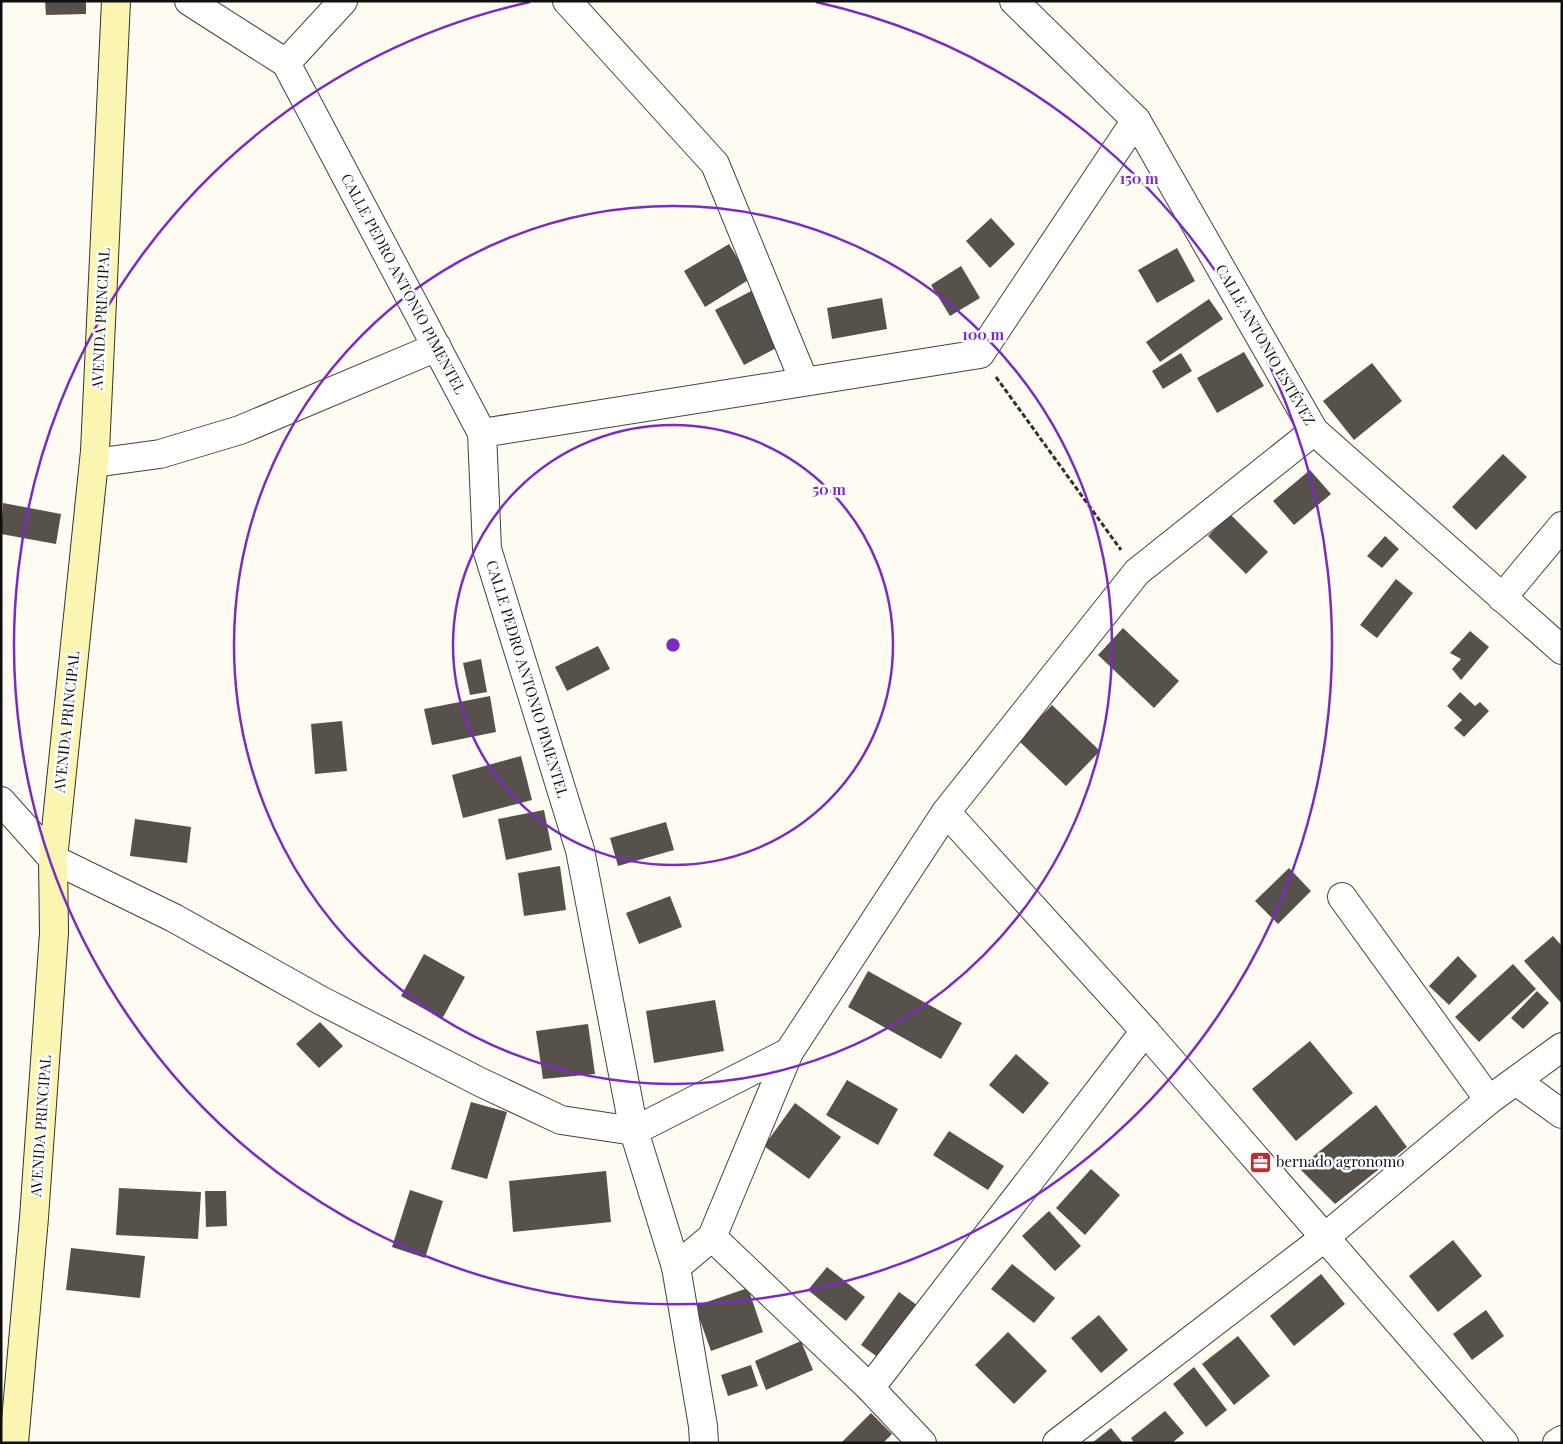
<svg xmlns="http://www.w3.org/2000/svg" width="1563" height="1444" viewBox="0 0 1563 1444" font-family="'Playfair Display',serif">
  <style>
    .building { fill: #57514c }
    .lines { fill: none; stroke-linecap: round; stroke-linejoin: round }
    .minor-casing { stroke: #424242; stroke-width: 30 }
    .tertiary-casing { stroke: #424242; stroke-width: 30 }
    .secondary-casing { stroke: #313131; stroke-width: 30 }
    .path { stroke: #313131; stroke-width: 3; stroke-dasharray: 5 2.5; stroke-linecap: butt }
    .minor { stroke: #fff; stroke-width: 28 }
    .tertiary { stroke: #fff; stroke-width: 28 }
    .secondary { stroke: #faf5b1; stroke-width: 28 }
    .ring { fill: none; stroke: #7b2cbf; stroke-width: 2.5 }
    .labels { text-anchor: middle; stroke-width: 5; stroke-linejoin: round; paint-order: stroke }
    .street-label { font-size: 15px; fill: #0f0f0f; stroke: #fff }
    .poi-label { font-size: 15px; fill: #0f0f0f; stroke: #fff; text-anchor: start }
    .centre { fill: #7b2cbf; stroke: #fff; stroke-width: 2.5 }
    .ring-label { font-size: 15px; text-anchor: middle; font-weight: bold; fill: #7b2cbf; stroke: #fff; stroke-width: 5; stroke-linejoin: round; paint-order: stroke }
  </style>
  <rect width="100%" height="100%" fill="#fefcf2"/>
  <g class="building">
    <polygon points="45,1 86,1 86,14 46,15"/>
    <polygon points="991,218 1015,244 990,268 966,241"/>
    <polygon points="729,244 750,279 705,307 684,271"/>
    <polygon points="1177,248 1195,281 1157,303 1138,270"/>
    <polygon points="961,266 980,298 950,316 931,285"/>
    <polygon points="755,289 784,344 744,365 715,310"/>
    <polygon points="882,298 887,329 832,339 827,308"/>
    <polygon points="1209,299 1223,319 1160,362 1146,342"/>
    <polygon points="1244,352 1264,386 1217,413 1197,378"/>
    <polygon points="1181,353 1192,371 1163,389 1152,371"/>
    <polygon points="1372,363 1402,401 1354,440 1323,401"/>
    <polygon points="1503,454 1527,477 1476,530 1452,507"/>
    <polygon points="1310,470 1331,494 1294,525 1273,501"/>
    <polygon points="3,503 61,514 56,544 1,534"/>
    <polygon points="1230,514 1268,552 1246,574 1208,536"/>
    <polygon points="1385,536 1399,549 1382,568 1367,556"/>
    <polygon points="1396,579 1413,593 1377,638 1360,625"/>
    <polygon points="1123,628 1179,681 1154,708 1098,655"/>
    <polygon points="1470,631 1489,647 1461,680 1452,669 1461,659 1450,653"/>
    <polygon points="598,646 610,669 567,691 555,667"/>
    <polygon points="481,659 487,692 470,695 463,663"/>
    <polygon points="1460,692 1475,706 1480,702 1489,711 1464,737 1454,728 1462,720 1447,706"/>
    <polygon points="490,696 496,732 432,745 424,709"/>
    <polygon points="1052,705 1100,751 1066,786 1018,740"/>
    <polygon points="342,721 347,771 315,774 311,724"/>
    <polygon points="521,756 532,800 463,818 452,775"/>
    <polygon points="544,810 552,850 506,860 498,819"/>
    <polygon points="135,819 191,827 187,863 130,856"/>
    <polygon points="666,822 674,850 618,866 610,838"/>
    <polygon points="560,866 566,910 524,916 518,873"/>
    <polygon points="1289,868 1311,891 1278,924 1255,901"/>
    <polygon points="670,896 682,927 639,944 626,913"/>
    <polygon points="1553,936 1562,946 1562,1004 1524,961"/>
    <polygon points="424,954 465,977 442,1019 401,996"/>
    <polygon points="1458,956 1477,976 1449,1005 1429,986"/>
    <polygon points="1513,964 1536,989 1479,1042 1455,1017"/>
    <polygon points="868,971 962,1023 941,1059 848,1007"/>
    <polygon points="1537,991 1549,1003 1523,1029 1511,1018"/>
    <polygon points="715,1000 724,1051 654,1063 646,1011"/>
    <polygon points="320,1022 343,1046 319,1068 296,1044"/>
    <polygon points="588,1024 595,1074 543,1079 536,1031"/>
    <polygon points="1310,1041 1353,1093 1296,1141 1252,1089"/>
    <polygon points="1016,1054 1049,1083 1023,1114 989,1085"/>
    <polygon points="847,1080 898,1109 878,1145 826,1115"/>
    <polygon points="471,1102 507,1112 487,1179 451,1169"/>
    <polygon points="795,1103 841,1137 809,1179 764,1146"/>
    <polygon points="1376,1105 1407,1147 1335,1204 1299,1168"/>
    <polygon points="949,1131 1004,1166 988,1190 933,1155"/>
    <polygon points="1091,1169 1120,1195 1085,1235 1056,1208"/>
    <polygon points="606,1171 611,1222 513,1232 509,1181"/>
    <polygon points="119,1188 201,1192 198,1239 116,1235"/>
    <polygon points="410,1190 443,1201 425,1258 392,1247"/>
    <polygon points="205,1191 226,1191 227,1226 206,1227"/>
    <polygon points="1049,1211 1081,1246 1055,1271 1022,1236"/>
    <polygon points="1453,1240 1482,1276 1438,1312 1409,1276"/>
    <polygon points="71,1248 145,1256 140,1298 66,1290"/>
    <polygon points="1012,1264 1055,1298 1034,1323 991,1289"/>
    <polygon points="827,1267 865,1297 846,1321 808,1290"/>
    <polygon points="1321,1274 1345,1304 1294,1346 1270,1316"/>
    <polygon points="748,1288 763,1332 711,1351 695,1306"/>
    <polygon points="899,1292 921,1308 883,1361 861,1345"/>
    <polygon points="1486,1310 1504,1336 1472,1360 1453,1334"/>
    <polygon points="1099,1315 1128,1350 1101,1373 1071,1338"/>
    <polygon points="1008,1332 1047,1371 1014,1404 975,1365"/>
    <polygon points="1238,1336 1270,1376 1234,1405 1202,1364"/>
    <polygon points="801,1341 813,1370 766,1390 755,1361"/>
    <polygon points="751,1365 758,1386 728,1396 721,1375"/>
    <polygon points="1194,1367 1227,1410 1206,1427 1173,1384"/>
    <polygon points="1165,1411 1184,1433 1172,1443 1134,1443 1131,1438"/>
    <polygon points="871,1413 892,1434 883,1443 841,1443"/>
    <polygon points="1111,1428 1123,1443 1092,1443"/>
  </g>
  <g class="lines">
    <defs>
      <g id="minor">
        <polyline points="189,1 286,63 482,433 487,549 580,850 634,1131 676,1267 703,1426 704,1443"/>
        <polyline points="567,1 715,164 804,381"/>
        <polyline points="286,63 343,1"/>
        <polyline points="482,433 980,354 1136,120"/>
        <polyline points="94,463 160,454 240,430 437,347"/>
        <polyline points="1502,598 1562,526"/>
        <polyline points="1,801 53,859 174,918 320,1000 480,1082 561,1120 634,1131 789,1052 946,812 1137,572 1314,431"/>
        <polyline points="946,812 1145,1031 1504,1443"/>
        <polyline points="1342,897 1489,1100"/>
        <polyline points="1516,1081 1562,1114"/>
        <polyline points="712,1237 870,1388 922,1443"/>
        <polyline points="676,1267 712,1237 789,1052"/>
        <polyline points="870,1388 1145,1031"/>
        <polyline points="1057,1443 1324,1238 1489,1100 1562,1047"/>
        <polyline points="1557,1443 1562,1440"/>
      </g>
      <polyline id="tertiary" points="1014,1 1136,120 1314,431 1562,650"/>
      <polyline id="secondary" points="14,1443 34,1218 54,933 53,859 95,451 116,1"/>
    </defs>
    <use href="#minor" class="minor-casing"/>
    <use href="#tertiary" class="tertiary-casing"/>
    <use href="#secondary" class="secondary-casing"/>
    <polyline class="path" points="996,377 1121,550"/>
    <use href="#minor" class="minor"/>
    <use href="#tertiary" class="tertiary"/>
    <use href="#secondary" class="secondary"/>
  </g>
  <g class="ring">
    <circle cx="673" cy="645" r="220"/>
    <circle cx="673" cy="645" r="439"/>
    <path d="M816 2A659 659 0 1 1 530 2"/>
  </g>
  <defs>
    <symbol id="office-square" viewBox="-11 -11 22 22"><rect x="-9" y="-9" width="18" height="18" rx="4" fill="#b72f2f" stroke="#fff"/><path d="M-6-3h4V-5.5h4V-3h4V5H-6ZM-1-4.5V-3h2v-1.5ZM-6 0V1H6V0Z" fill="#fff"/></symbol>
  </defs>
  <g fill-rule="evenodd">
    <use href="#office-square" x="1248" y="1150" width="25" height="25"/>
  </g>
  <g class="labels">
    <g class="street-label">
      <text transform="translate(403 284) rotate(62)" y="5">CALLE PEDRO ANTONIO PIMENTEL</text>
      <text transform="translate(101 319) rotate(-87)" y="5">AVENIDA PRINCIPAL</text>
      <text transform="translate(1265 345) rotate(60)" y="5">CALLE ANTONIO ESTÉVEZ</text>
      <text transform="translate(527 679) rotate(73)" y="5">CALLE PEDRO ANTONIO PIMENTEL</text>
      <text transform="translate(67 722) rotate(-84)" y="5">AVENIDA PRINCIPAL</text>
      <text transform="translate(41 1126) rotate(-86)" y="5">AVENIDA PRINCIPAL</text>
    </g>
    <g class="poi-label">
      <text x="1276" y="1167">bernado agronomo</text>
    </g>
  </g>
  <circle cx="673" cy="645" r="8" class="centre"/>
  <g class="ring-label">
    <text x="1139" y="184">150 m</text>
    <text x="983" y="340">100 m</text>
    <text x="829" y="495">50 m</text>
  </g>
  <rect width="1563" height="1444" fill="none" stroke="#0f0f0f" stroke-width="5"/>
</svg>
